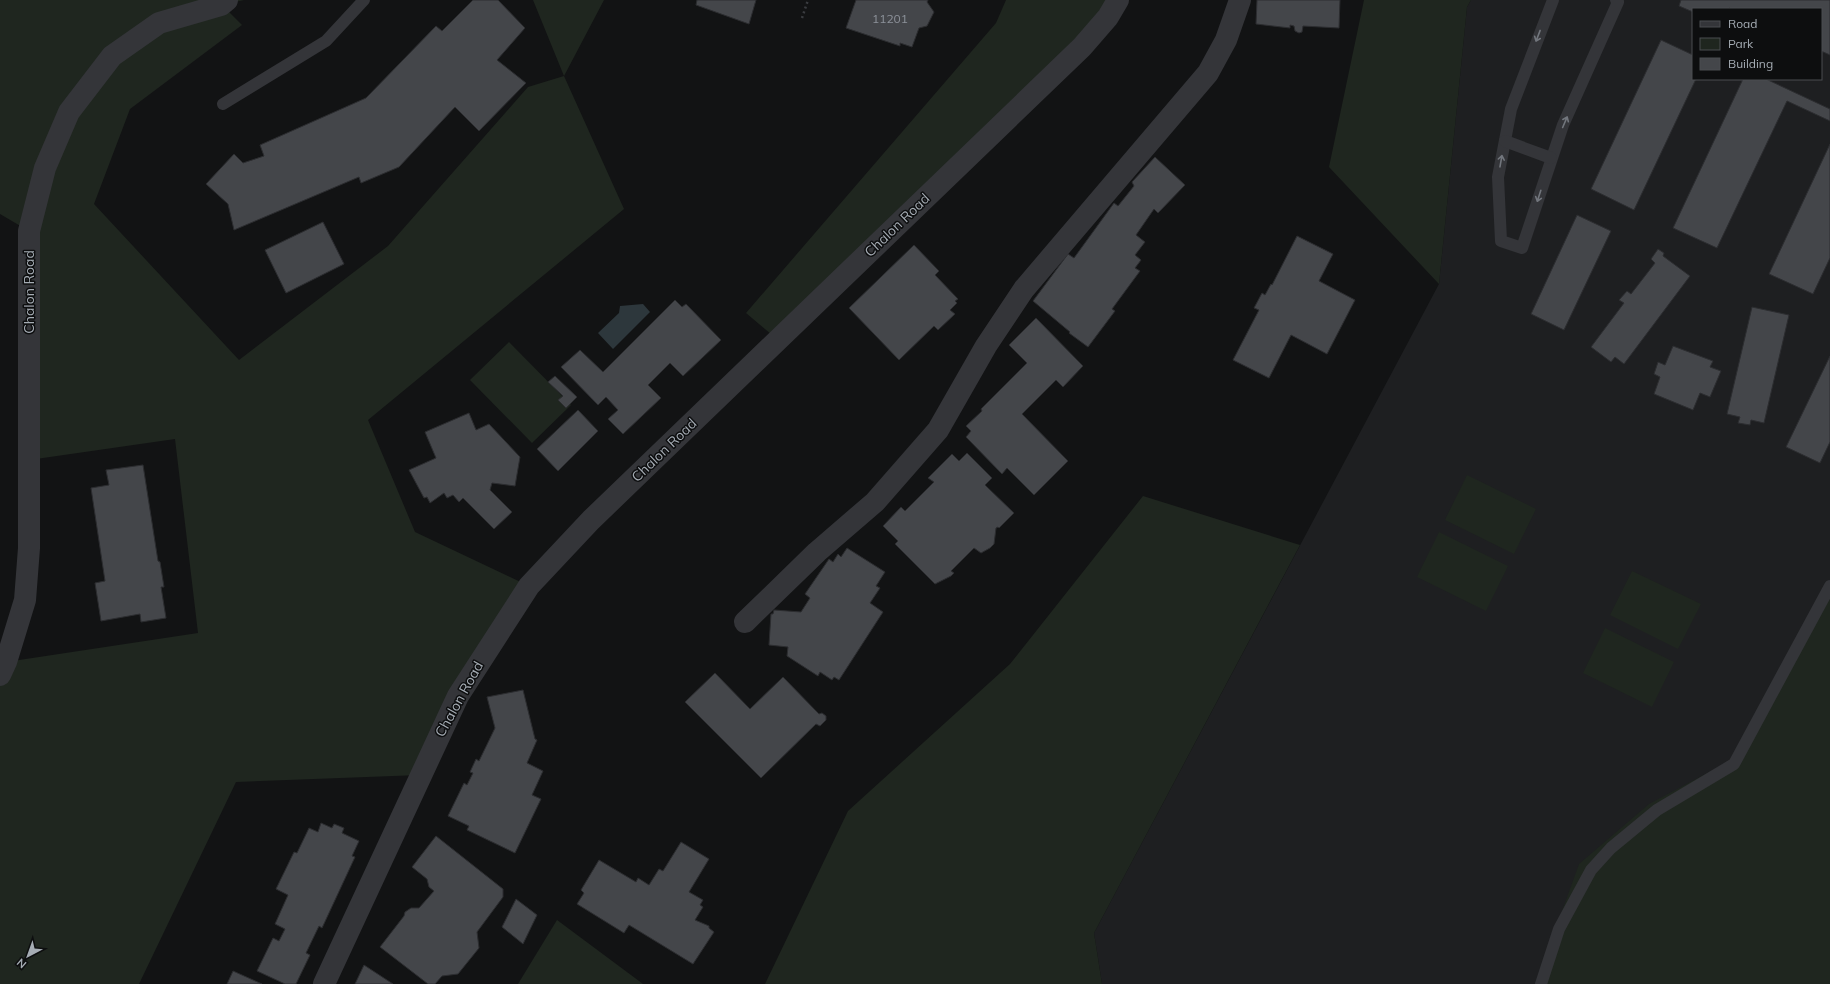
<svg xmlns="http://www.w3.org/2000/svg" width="1830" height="984" viewBox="0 0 1830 984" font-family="Mulish,sans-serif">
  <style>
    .built { fill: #1e1f21; fill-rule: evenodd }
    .green { fill: #1f261f }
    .water { fill: #2d373c }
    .building { fill: #44464a; stroke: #2c2d30 }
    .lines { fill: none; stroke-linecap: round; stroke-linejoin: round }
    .path { stroke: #3a3c40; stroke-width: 2.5; stroke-dasharray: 2 3; stroke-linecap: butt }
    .lane { stroke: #343539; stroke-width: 12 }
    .street { stroke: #343539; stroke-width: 22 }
    .oneway { stroke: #72767d }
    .labels { text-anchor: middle; stroke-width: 3; stroke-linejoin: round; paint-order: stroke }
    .number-label { font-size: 12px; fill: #8d929a }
    .street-label { font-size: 14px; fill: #a5acb4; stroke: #0d0e0f }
  </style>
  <rect width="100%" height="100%" fill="#121314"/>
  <path class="built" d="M1471,0h359v596l-100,165 -192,223h-436l-8,-51 345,-649 28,-277zM1693,9h128v70h-128z"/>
  <g class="green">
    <polygon points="0,0 244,0 222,5 242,25 130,109 94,204 239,360 388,246 528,87 564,76 533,0 604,0 564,76 624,209 368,420 415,532 529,586 420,775 236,782 139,984 0,984 0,675 6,662 198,633 175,439 29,460 29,231 0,214"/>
    <polygon points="1006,0 1118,0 778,340 746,313 996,23"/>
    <polygon points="1364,0 1471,0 1467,7 1439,284 1329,167"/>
    <polygon points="509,342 571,405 532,443 470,380"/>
    <polygon points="1467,475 1536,509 1514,554 1445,520"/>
    <polygon points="1143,496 1300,545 1094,933 1102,984 765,984 848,811 1010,664"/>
    <polygon points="1439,532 1508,566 1486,611 1417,577"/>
    <polygon points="1632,571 1701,604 1678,649 1610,615"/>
    <polygon points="1830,596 1830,984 1538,984 1548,950 1579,864 1649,804 1730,761"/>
    <polygon points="1605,628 1674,662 1652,707 1583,673"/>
    <polygon points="557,920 643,984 518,984"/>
  </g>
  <polygon class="water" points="643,304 650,312 613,349 598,333 619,313 620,306"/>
  <g class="building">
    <polygon points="473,0 498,0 525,28 497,60 526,83 479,131 455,107 399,167 361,183 359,177 234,230 228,204 206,184 234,154 243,163 264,156 260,145 366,98 436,26 442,31"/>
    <polygon points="697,0 756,0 749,24 696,5"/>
    <polygon points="856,0 928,0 927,2 934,12 927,26 919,28 912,47 900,43 900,46 846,28"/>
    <polygon points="1257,0 1340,0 1339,28 1303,26 1302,32 1299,33 1295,31 1294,26 1290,25 1290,28 1256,24"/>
    <polygon points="1681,0 1830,0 1830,55 1821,51 1821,9 1732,9 1729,8 1728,9 1693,9 1693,12 1679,6"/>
    <polygon points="1661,40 1693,55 1693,79 1696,79 1634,210 1591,189"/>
    <polygon points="1743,79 1766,79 1830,109 1830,121 1787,101 1717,248 1673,228"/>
    <polygon points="1830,144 1830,258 1813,294 1769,274"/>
    <polygon points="1155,157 1185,185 1158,213 1154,209 1136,235 1145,242 1135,255 1141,260 1135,268 1140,271 1112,309 1115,311 1088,347 1069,333 1070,332 1033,301 1068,254 1074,258 1114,203 1118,206 1134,186 1132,182"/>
    <polygon points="1577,215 1611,231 1564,330 1531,314"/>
    <polygon points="323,222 344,264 286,293 265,250"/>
    <polygon points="1297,236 1333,254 1319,281 1355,300 1327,354 1291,335 1269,378 1233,360 1259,310 1254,308 1262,293 1265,295 1271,284 1272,285"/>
    <polygon points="914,245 939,271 935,275 958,299 955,301 957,303 950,310 955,314 938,330 934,326 899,360 849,308"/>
    <polygon points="1658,249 1664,253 1663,256 1690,276 1624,364 1615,357 1611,362 1591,347 1624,303 1619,300 1627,291 1631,294 1655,263 1651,259"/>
    <polygon points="675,300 682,307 686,304 721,340 683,376 670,363 648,385 661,398 623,434 608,419 618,410 606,397 598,405 561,367 580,350 603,372"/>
    <polygon points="1752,307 1789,315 1764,423 1751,420 1750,425 1738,423 1740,417 1727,414"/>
    <polygon points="1036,318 1083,366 1063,387 1056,380 1022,414 1068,461 1034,495 1007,468 1002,474 966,437 971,431 966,426 982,411 981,409 1027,363 1009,345"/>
    <polygon points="1673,346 1713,361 1710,367 1721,371 1710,397 1700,393 1693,410 1654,394 1660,377 1654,374 1658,362 1665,365"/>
    <polygon points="1830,356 1830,442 1820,463 1786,447"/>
    <polygon points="555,376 577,397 566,408 558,400 563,396 548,382"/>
    <polygon points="578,410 598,431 558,471 537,449"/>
    <polygon points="469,413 476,430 489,424 520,457 515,486 492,483 490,490 512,512 494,529 463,498 459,502 453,495 447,498 444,493 430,503 427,497 424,498 409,470 436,458 425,432"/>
    <polygon points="967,453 992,478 985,485 1014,513 999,528 998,527 996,528 994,544 990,548 981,553 974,548 951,571 954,573 951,576 935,584 895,544 898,541 883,526 901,507 905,511 934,482 928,478 952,454 959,461"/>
    <polygon points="143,465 158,561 160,562 164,587 161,587 166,618 141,622 140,614 101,621 95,583 105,581 91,488 109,485 106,470"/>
    <polygon points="847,548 885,572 876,586 880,588 870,603 883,612 839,680 834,677 832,680 820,672 818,676 787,656 788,647 769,645 771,614 773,614 774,610 801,612 810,598 805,594 829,559 833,562 838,554 841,557"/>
    <polygon points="715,673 750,709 783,677 819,714 822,713 826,716 826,720 820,726 816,724 761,778 685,702"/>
    <polygon points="523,690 535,739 537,740 527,763 543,771 532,795 541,799 515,853 467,830 469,826 448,816 464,783 467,785 473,773 470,772 476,759 479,761 495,728 487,697"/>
    <polygon points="321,823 332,828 334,824 344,828 342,833 359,841 352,856 355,857 322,928 319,926 306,953 310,955 296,984 285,984 257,971 273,938 279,941 285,929 275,924 288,895 276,889 294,852 297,853 309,828 318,832"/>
    <polygon points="436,836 503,889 503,897 477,932 479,948 458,974 442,976 435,984 428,984 380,947 404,916 405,912 411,908 419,908 434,891 429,887 427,879 412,867"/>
    <polygon points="681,842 709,859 689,892 703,900 700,905 703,907 695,920 709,926 709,928 714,932 693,964 629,925 624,933 577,904 584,893 581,890 599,860 636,882 638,878 649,885 659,869 663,871"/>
    <polygon points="516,899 537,915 523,944 502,927"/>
    <polygon points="364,965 393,984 355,984"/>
    <polygon points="233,971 262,984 227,984"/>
  </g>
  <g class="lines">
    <polyline class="path" points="802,18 808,0"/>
    <g class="lane">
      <polyline points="1553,0 1511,109 1498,177 1501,241 1522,248 1563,125 1618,2 1616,0"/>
      <polyline points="223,104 326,41 364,0"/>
      <polyline points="1505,141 1551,158"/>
      <polyline points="1541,984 1559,929 1591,870 1611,848 1657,810 1734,764 1830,586"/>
    </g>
    <g class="street">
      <polyline points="745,622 817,552 875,502 938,430 986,346 1024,289 1208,73 1226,40 1240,0"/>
      <polyline points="0,675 6,662 25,600 29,548 29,231 45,168 69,112 112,56 159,23 221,5 227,0"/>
      <polyline points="324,984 458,696 529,586 591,520 1082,47 1108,17 1118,0"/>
    </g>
  </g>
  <defs><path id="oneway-shaft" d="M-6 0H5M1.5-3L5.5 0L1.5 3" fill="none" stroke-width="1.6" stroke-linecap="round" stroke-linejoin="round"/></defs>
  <g class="oneway">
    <use href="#oneway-shaft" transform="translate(1538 36) rotate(111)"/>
    <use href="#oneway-shaft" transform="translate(1565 122) rotate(-67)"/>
    <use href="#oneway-shaft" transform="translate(1501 161) rotate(-80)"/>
    <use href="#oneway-shaft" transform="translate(1539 196) rotate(108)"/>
  </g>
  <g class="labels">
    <g class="number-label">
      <text x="890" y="23">11201</text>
    </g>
    <g class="street-label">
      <text transform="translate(897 225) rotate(-44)" y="5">Chalon Road</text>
      <text transform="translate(29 292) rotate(-90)" y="5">Chalon Road</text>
      <text transform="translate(664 450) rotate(-44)" y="5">Chalon Road</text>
      <text transform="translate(459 699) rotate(-61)" y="5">Chalon Road</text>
    </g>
  </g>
  <rect x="1692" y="8" width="130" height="72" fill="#0d0e0f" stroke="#4a4d51"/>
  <rect x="1700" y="21" width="20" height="6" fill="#343539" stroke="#4a4d51"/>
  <text x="1728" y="28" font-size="12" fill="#a5acb4">Road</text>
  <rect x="1700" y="38" width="20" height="12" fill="#1f261f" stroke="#4a4d51"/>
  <text x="1728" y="48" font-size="12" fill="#a5acb4">Park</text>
  <rect x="1700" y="58" width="20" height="12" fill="#44464a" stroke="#4a4d51"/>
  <text x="1728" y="68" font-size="12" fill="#a5acb4">Building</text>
  <g transform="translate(28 956) rotate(221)" stroke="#0d0e0f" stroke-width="3" paint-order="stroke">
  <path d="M0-3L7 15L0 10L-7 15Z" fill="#a5acb4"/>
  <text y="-6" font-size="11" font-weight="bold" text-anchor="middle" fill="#a5acb4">N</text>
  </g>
</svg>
